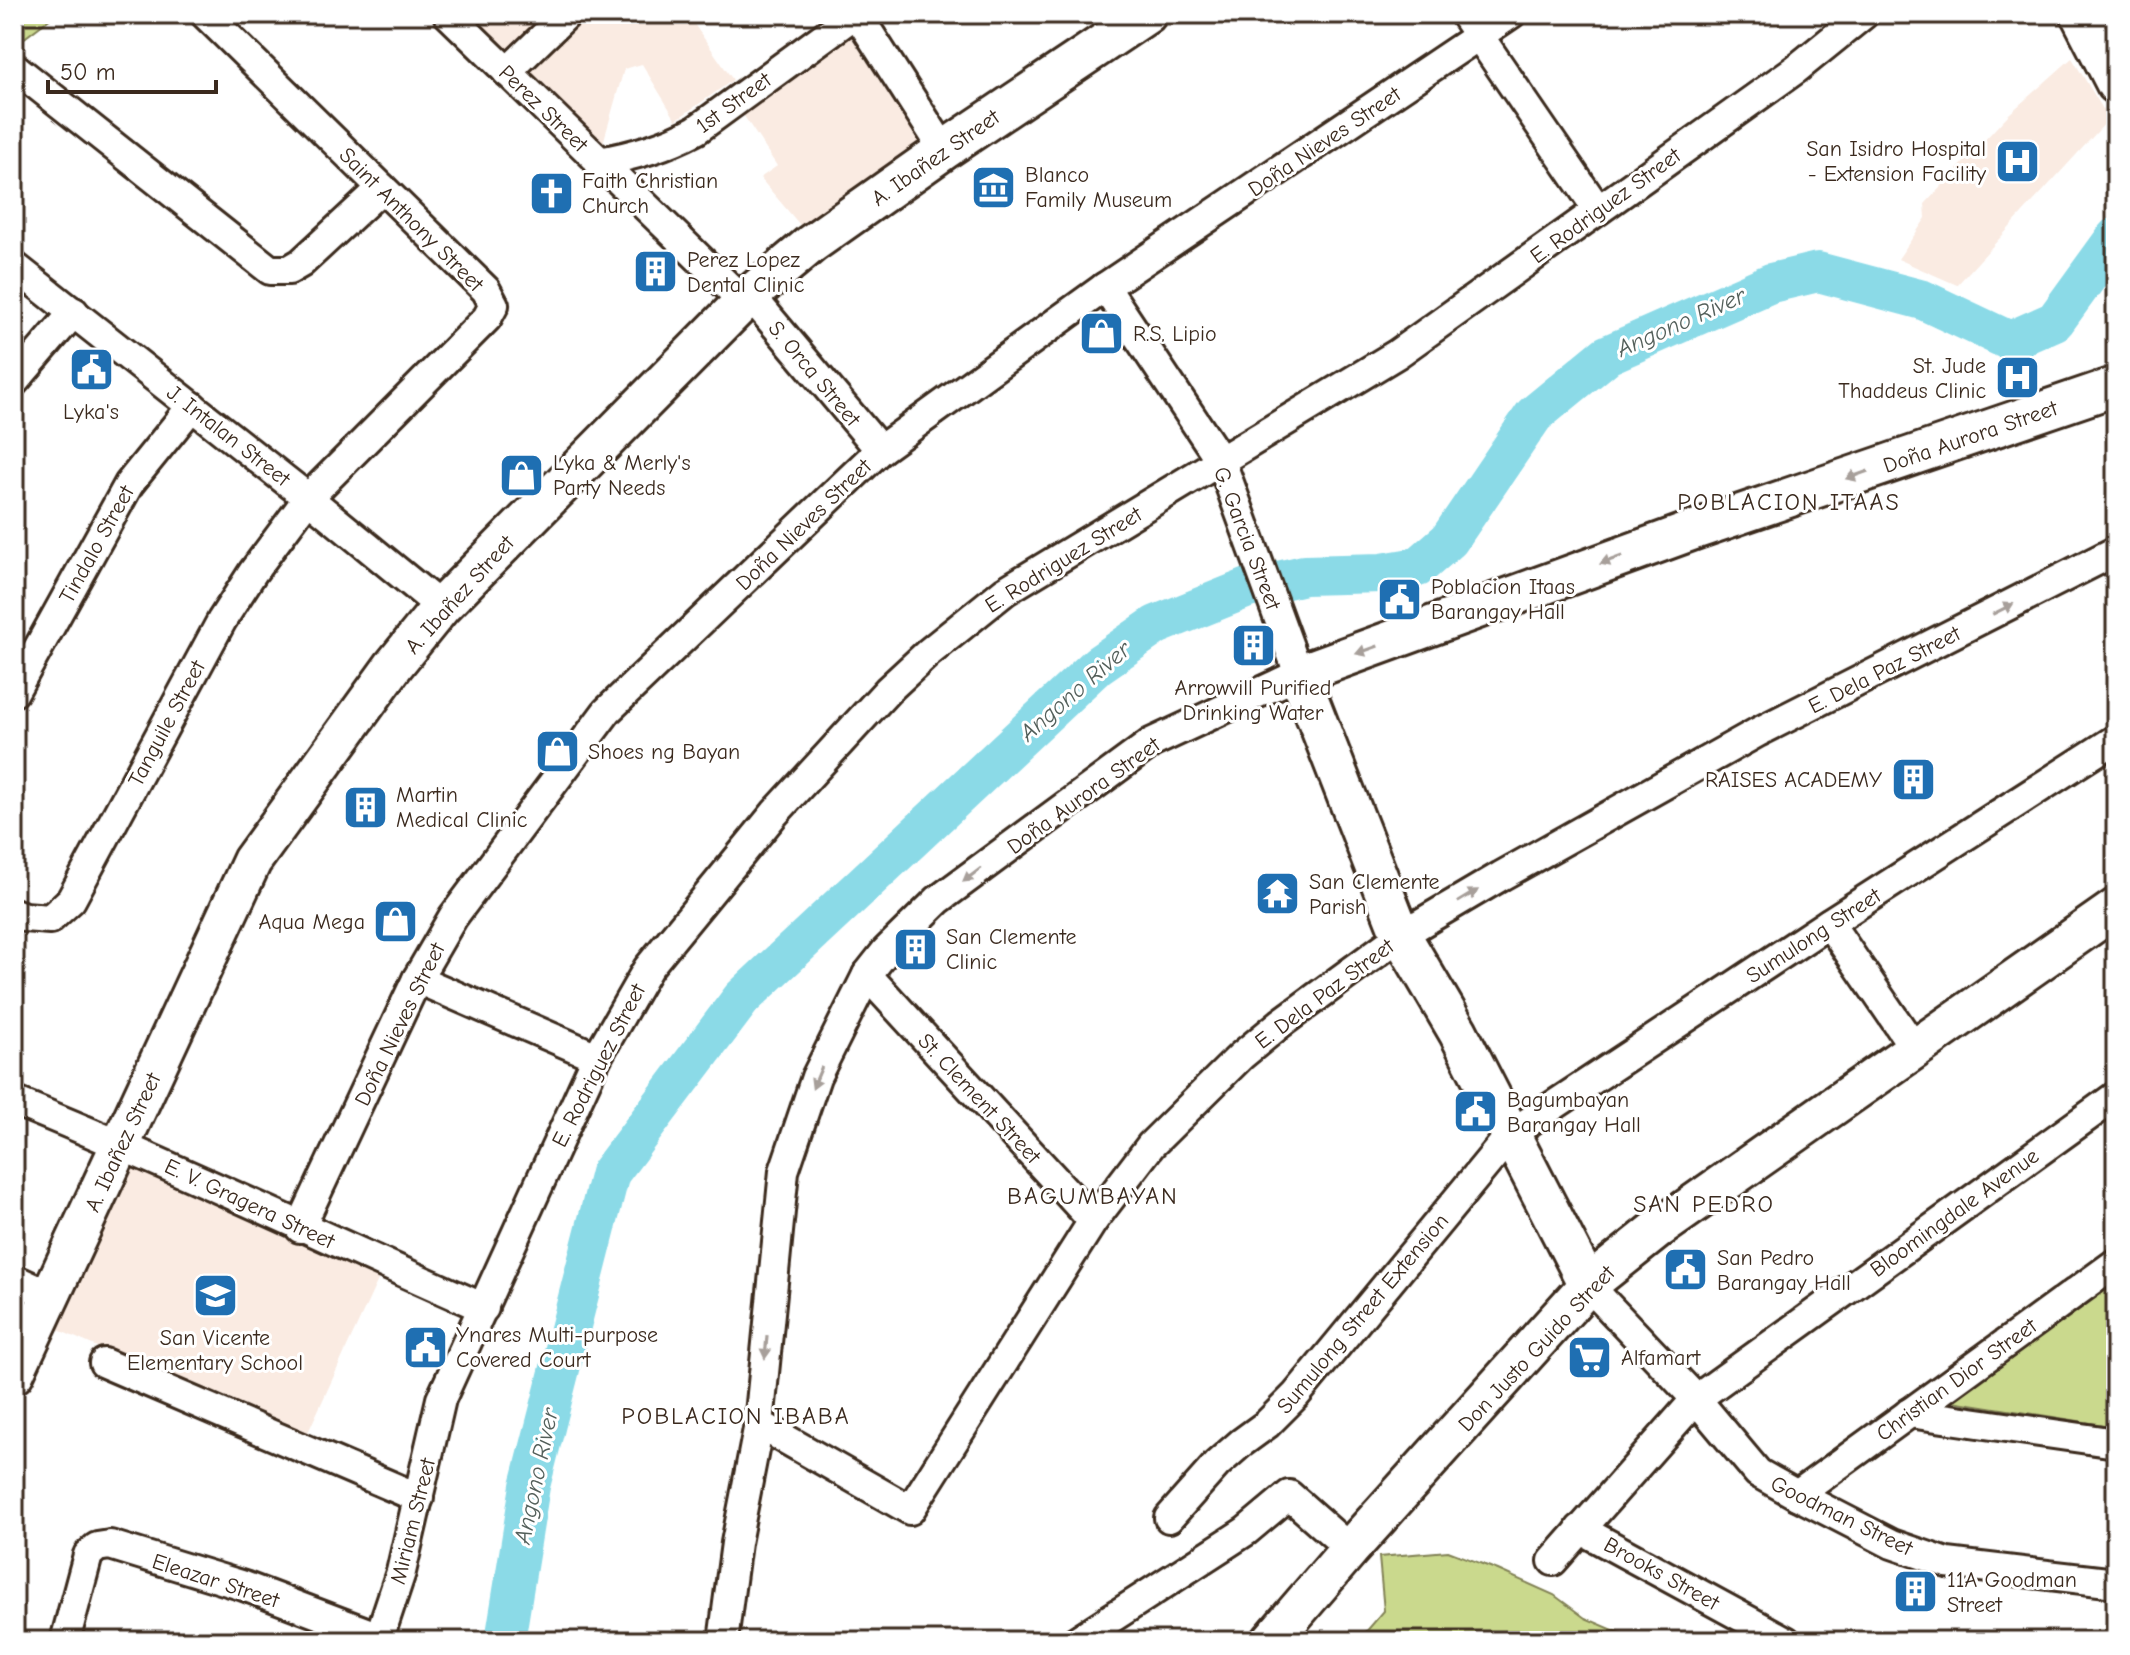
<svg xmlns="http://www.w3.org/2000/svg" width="2130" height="1655" viewBox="0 0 2130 1655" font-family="'Comic Neue',sans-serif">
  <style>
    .built { fill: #faebe2 }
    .green { fill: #cad98d; stroke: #828256; stroke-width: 2 }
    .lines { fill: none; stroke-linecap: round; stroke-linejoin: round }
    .river { stroke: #8bdae7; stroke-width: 40 }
    .street-casing { stroke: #3b2a1e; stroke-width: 34 }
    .secondary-casing { stroke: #3b2a1e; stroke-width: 44 }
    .street { stroke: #fff; stroke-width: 28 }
    .secondary { stroke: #fff; stroke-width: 38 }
    .oneway { fill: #a79f9a }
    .labels { text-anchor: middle; stroke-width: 6; stroke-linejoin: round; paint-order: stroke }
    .street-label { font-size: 22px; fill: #3b2a1e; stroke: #fff }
    .poi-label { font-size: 22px; fill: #3b2a1e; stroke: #fff; text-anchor: start }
    .water-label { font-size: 24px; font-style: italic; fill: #535f5a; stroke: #fff }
    .neighbourhood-label { font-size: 24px; letter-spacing: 2px; fill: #3b2a1e; stroke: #fff }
  </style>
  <rect width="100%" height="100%" fill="#fff"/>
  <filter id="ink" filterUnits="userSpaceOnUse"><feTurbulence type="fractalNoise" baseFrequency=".0125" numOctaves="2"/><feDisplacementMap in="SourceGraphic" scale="16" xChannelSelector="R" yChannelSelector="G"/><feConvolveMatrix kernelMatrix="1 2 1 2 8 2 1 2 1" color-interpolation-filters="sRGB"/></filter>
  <g filter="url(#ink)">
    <g class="built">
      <polygon points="484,14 550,14 509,62 472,25"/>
      <polygon points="582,14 687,14 733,80 676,120 642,64 624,69 602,147 525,75"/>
      <polygon points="847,30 925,151 806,232 760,178 777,166 738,107"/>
      <polygon points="2072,58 2109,119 1957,285 1898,259 1926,218 1925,204 2008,115"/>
      <polygon points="133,1150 383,1269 305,1439 45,1324"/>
    </g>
    <g class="green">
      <polygon points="14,14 56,14 14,46"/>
      <polygon points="2116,1275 2116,1427 1945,1400"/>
      <polygon points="1448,1551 1498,1570 1554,1595 1585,1618 1639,1641 1358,1641 1384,1611 1379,1557"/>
    </g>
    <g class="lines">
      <polyline class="river" points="505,1641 530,1486 610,1173 742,998 1098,665 1156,625 1248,588 1304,575 1382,573 1418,567 1449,540 1534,415 1607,355 1771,283 1818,272 1923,300 2010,341 2055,321 2116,237"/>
      <defs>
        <g id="street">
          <polyline points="448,14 744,302"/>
          <polyline points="857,14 944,150"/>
          <polyline points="1464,14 1598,210"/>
          <polyline points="14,67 270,270 289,270 301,263 382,188"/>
          <polyline points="507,72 567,14"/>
          <path d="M598,162c36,-6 66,-15 98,-32l159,-116"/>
          <polyline points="14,266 308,498 441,607"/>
          <polyline points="750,295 880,450"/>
          <polyline points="14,382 74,312"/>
          <polyline points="14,692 129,484 192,406"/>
          <polyline points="14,913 24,917 50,919 71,900 222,620 253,572 308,498 487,318 494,305 486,290 205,14"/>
          <polyline points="1829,923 1915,1049"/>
          <polyline points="867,975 1093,1221"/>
          <polyline points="417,979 597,1057"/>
          <path d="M14,1101c159,64 313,138 470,207"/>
          <polyline points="300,1228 417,979 453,917 607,711 880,450 1105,287 1511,14"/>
          <polyline points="14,1279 51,1296"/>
          <polyline points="1588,1285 1696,1399 1758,1473 1797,1495 1892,1544 1947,1563 2116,1583"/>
          <polyline points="104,1363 419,1498"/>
          <polyline points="1909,1413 2116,1443"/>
          <polyline points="759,1424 910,1510 1093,1221 1151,1145 1241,1056 1281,1023 1401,935 1501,876 1758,732 2116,551"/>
          <polyline points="1797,1495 2116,1263"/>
          <polyline points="1169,1518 1217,1464 1241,1443 1267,1424 1296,1395 1512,1133 1829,923 2116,739"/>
          <polyline points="1580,1529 1786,1641"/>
          <polyline points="1553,1561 1696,1399 2116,1096"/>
          <polyline points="65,1641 88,1555 97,1547 110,1545 244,1586 379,1637"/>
          <polyline points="378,1641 401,1572 441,1399 597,1057 648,968 775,813 888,690 928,653 1005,591 1397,354 1796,69 1864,14"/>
          <polyline points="723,1641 736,1543 759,1424 784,1171 816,1077 867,975 886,951 938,900 1151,743 1299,674 1221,461 1105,287"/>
          <polyline points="1076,1641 1246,1531 1289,1495 1350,1549"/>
        </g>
        <g id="secondary">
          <polyline points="2080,14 2116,84"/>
          <polyline points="1588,1285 1458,1032 1401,935 1299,674 1694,530 2116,386"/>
          <polyline points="14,1374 252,861 394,665 441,607 750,295 811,244 944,150 1147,14"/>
          <polyline points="1271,1641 1350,1549 1588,1285 1658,1229 2116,908"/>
        </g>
      </defs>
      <use href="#street" class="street-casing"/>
      <use href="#secondary" class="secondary-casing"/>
      <use href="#street" class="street"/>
      <use href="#secondary" class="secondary"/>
    </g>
    <defs><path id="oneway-solid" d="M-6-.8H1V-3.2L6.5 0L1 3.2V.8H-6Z" transform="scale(2)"/></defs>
    <g class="oneway">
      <use href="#oneway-solid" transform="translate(1857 475) rotate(161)"/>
      <use href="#oneway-solid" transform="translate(1611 560) rotate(160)"/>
      <use href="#oneway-solid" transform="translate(2003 609) rotate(-27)"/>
      <use href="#oneway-solid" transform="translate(1367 650) rotate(161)"/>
      <use href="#oneway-solid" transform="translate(972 875) rotate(143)"/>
      <use href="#oneway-solid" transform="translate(1468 896) rotate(-31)"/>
      <use href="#oneway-solid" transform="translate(817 1078) rotate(113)"/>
      <use href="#oneway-solid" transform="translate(766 1347) rotate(95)"/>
    </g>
  </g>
  <defs>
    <symbol id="hospital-square" viewBox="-11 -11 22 22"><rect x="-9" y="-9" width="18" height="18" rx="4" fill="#1f6fb2" stroke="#fff"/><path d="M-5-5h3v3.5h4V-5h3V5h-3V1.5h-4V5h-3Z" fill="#fff"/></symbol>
    <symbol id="museum-square" viewBox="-11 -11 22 22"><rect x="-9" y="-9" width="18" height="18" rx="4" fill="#1f6fb2" stroke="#fff"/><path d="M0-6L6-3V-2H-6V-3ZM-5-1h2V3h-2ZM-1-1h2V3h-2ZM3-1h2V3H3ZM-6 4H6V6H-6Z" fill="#fff"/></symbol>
    <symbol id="church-square" viewBox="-11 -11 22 22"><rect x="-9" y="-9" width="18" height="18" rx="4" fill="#1f6fb2" stroke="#fff"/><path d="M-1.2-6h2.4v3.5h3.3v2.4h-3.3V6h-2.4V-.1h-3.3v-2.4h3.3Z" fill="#fff"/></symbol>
    <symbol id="building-square" viewBox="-11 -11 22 22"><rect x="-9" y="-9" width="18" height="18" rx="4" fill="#1f6fb2" stroke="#fff"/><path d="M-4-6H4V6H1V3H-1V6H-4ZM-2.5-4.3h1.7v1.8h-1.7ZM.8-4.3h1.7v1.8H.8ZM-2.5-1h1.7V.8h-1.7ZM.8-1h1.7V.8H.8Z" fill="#fff"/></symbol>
    <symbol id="shop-square" viewBox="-11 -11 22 22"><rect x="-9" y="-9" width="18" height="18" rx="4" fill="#1f6fb2" stroke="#fff"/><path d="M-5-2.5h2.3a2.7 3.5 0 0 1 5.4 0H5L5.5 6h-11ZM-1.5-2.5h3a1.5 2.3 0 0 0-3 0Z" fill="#fff"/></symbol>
    <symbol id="civic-square" viewBox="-11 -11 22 22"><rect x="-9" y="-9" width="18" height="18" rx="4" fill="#1f6fb2" stroke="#fff"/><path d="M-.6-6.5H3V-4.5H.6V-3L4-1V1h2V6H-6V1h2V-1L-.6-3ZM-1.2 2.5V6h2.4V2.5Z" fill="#fff"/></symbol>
    <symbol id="temple-square" viewBox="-11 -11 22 22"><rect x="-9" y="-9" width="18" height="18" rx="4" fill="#1f6fb2" stroke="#fff"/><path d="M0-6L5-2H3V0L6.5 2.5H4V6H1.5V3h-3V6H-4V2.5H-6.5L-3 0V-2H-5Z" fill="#fff"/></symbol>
    <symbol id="school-square" viewBox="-11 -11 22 22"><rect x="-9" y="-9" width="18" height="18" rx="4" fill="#1f6fb2" stroke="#fff"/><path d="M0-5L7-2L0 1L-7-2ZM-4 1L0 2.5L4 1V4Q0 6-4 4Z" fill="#fff"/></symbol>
    <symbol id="supermarket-square" viewBox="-11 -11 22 22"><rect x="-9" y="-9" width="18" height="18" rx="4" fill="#1f6fb2" stroke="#fff"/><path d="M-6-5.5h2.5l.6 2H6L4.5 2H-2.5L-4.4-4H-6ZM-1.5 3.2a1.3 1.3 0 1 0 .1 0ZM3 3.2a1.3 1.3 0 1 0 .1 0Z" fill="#fff"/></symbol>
  </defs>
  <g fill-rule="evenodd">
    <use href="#hospital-square" x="1992" y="136" width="51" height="51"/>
    <use href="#museum-square" x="968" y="162" width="51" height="51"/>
    <use href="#church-square" x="526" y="168" width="51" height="51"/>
    <use href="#building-square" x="630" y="246" width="51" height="51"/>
    <use href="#shop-square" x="1076" y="308" width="51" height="51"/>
    <use href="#civic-square" x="66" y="344" width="51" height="51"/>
    <use href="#hospital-square" x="1992" y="352" width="51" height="51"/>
    <use href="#shop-square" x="496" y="450" width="51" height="51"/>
    <use href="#civic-square" x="1374" y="574" width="51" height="51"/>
    <use href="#building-square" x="1228" y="620" width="51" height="51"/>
    <use href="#shop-square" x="532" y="726" width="51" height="51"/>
    <use href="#building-square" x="1888" y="754" width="51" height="51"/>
    <use href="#building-square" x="340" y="782" width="51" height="51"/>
    <use href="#temple-square" x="1252" y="868" width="51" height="51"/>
    <use href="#shop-square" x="370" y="896" width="51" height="51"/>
    <use href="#building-square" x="890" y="924" width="51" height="51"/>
    <use href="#civic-square" x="1450" y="1086" width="51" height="51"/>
    <use href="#civic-square" x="1660" y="1244" width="51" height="51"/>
    <use href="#school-square" x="190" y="1270" width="51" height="51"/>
    <use href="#civic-square" x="400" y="1322" width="51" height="51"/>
    <use href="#supermarket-square" x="1564" y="1332" width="51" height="51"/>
    <use href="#building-square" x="1890" y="1566" width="51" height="51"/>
  </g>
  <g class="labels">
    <g class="street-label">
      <text transform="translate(733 102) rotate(-36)" y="8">1st Street</text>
      <text transform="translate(544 108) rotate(44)" y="8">Perez Street</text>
      <text transform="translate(1324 141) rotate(-34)" y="8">Doña Nieves Street</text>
      <text transform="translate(935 157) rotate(-35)" y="8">A. Ibañez Street</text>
      <text transform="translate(1605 205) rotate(-36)" y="8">E. Rodriguez Street</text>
      <text transform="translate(412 219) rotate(45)" y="8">Saint Anthony Street</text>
      <text transform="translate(815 373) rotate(50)" y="8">S. Orca Street</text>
      <text transform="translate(229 435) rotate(38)" y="8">J. Intalan Street</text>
      <text transform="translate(1970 436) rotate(-19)" y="8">Doña Aurora Street</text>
      <text transform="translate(803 524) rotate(-44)" y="8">Doña Nieves Street</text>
      <text transform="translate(1248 538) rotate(69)" y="8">G. Garcia Street</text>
      <text transform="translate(96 544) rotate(-61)" y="8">Tindalo Street</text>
      <text transform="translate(1063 559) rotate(-32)" y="8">E. Rodriguez Street</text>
      <text transform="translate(459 594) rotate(-48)" y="8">A. Ibañez Street</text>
      <text transform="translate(1884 669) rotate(-27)" y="8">E. Dela Paz Street</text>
      <text transform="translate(166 723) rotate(-62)" y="8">Tanguile Street</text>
      <text transform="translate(1083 795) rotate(-36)" y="8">Doña Aurora Street</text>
      <text transform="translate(1813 935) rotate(-33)" y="8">Sumulong Street</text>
      <text transform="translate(1324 993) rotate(-37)" y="8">E. Dela Paz Street</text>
      <text transform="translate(399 1024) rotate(-64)" y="8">Doña Nieves Street</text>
      <text transform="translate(598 1065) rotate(-63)" y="8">E. Rodriguez Street</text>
      <text transform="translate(980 1098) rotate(47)" y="8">St. Clement Street</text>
      <text transform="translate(122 1142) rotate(-65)" y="8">A. Ibañez Street</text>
      <text transform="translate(250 1203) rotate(25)" y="8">E. V. Gragera Street</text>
      <text transform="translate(1954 1212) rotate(-36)" y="8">Bloomingdale Avenue</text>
      <text transform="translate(1362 1313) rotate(-50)" y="8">Sumulong Street Extension</text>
      <text transform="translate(1536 1348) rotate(-47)" y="8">Don Justo Guido Street</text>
      <text transform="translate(1956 1379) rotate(-36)" y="8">Christian Dior Street</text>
      <text transform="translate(1842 1515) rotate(26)" y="8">Goodman Street</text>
      <text transform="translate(412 1521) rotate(-76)" y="8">Miriam Street</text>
      <text transform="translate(1662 1573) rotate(29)" y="8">Brooks Street</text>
      <text transform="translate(216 1580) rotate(18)" y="8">Eleazar Street</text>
    </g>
    <g class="poi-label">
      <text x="1986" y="156" text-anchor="end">San Isidro Hospital<tspan x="1986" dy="25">- Extension Facility</tspan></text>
      <text x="1025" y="182">Blanco<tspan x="1025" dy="25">Family Museum</tspan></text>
      <text x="582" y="188">Faith Christian<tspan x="582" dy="25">Church</tspan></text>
      <text x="687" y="267">Perez Lopez<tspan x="687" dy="25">Dental Clinic</tspan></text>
      <text x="1133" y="341">R.S. Lipio</text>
      <text x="1986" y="373" text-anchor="end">St. Jude<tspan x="1986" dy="25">Thaddeus Clinic</tspan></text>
      <text x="91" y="419" text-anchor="middle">Lyka's</text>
      <text x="553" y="470">Lyka &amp; Merly's<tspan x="553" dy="25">Party Needs</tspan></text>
      <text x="1431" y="594">Poblacion Itaas<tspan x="1431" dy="25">Barangay Hall</tspan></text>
      <text x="1253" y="695" text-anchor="middle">Arrowvill Purified<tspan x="1253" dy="25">Drinking Water</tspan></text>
      <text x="588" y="759">Shoes ng Bayan</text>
      <text x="1882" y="787" text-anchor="end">RAISES ACADEMY</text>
      <text x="396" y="802">Martin<tspan x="396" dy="25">Medical Clinic</tspan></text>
      <text x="1309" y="889">San Clemente<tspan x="1309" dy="25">Parish</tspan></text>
      <text x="365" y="929" text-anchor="end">Aqua Mega</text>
      <text x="946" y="944">San Clemente<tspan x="946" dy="25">Clinic</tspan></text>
      <text x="1507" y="1107">Bagumbayan<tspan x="1507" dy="25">Barangay Hall</tspan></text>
      <text x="1717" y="1265">San Pedro<tspan x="1717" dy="25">Barangay Hall</tspan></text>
      <text x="456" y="1342">Ynares Multi-purpose<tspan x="456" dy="25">Covered Court</tspan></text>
      <text x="215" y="1345" text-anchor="middle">San Vicente<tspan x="215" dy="25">Elementary School</tspan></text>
      <text x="1621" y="1365">Alfamart</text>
      <text x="1947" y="1587">11A Goodman<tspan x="1947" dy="25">Street</tspan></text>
    </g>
    <g class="water-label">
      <text transform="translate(1681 322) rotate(-24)" y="8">Angono River</text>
      <text transform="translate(1075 691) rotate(-41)" y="8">Angono River</text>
      <text transform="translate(536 1476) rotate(-78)" y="8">Angono River</text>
    </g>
    <g class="neighbourhood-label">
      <text x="1789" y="510">POBLACION ITAAS</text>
      <text x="1093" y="1204">BAGUMBAYAN</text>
      <text x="1704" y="1212">SAN PEDRO</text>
      <text x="736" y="1424">POBLACION IBABA</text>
    </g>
  </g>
  <rect width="2130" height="1655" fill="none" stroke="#fff" stroke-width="48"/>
  <rect x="24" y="24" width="2082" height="1607" fill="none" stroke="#3b2a1e" stroke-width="3" filter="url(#ink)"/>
  <path d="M48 80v12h168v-12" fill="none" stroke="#3b2a1e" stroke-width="4"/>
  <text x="60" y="80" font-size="24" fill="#3b2a1e" stroke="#ffffff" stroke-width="6" paint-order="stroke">50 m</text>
</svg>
